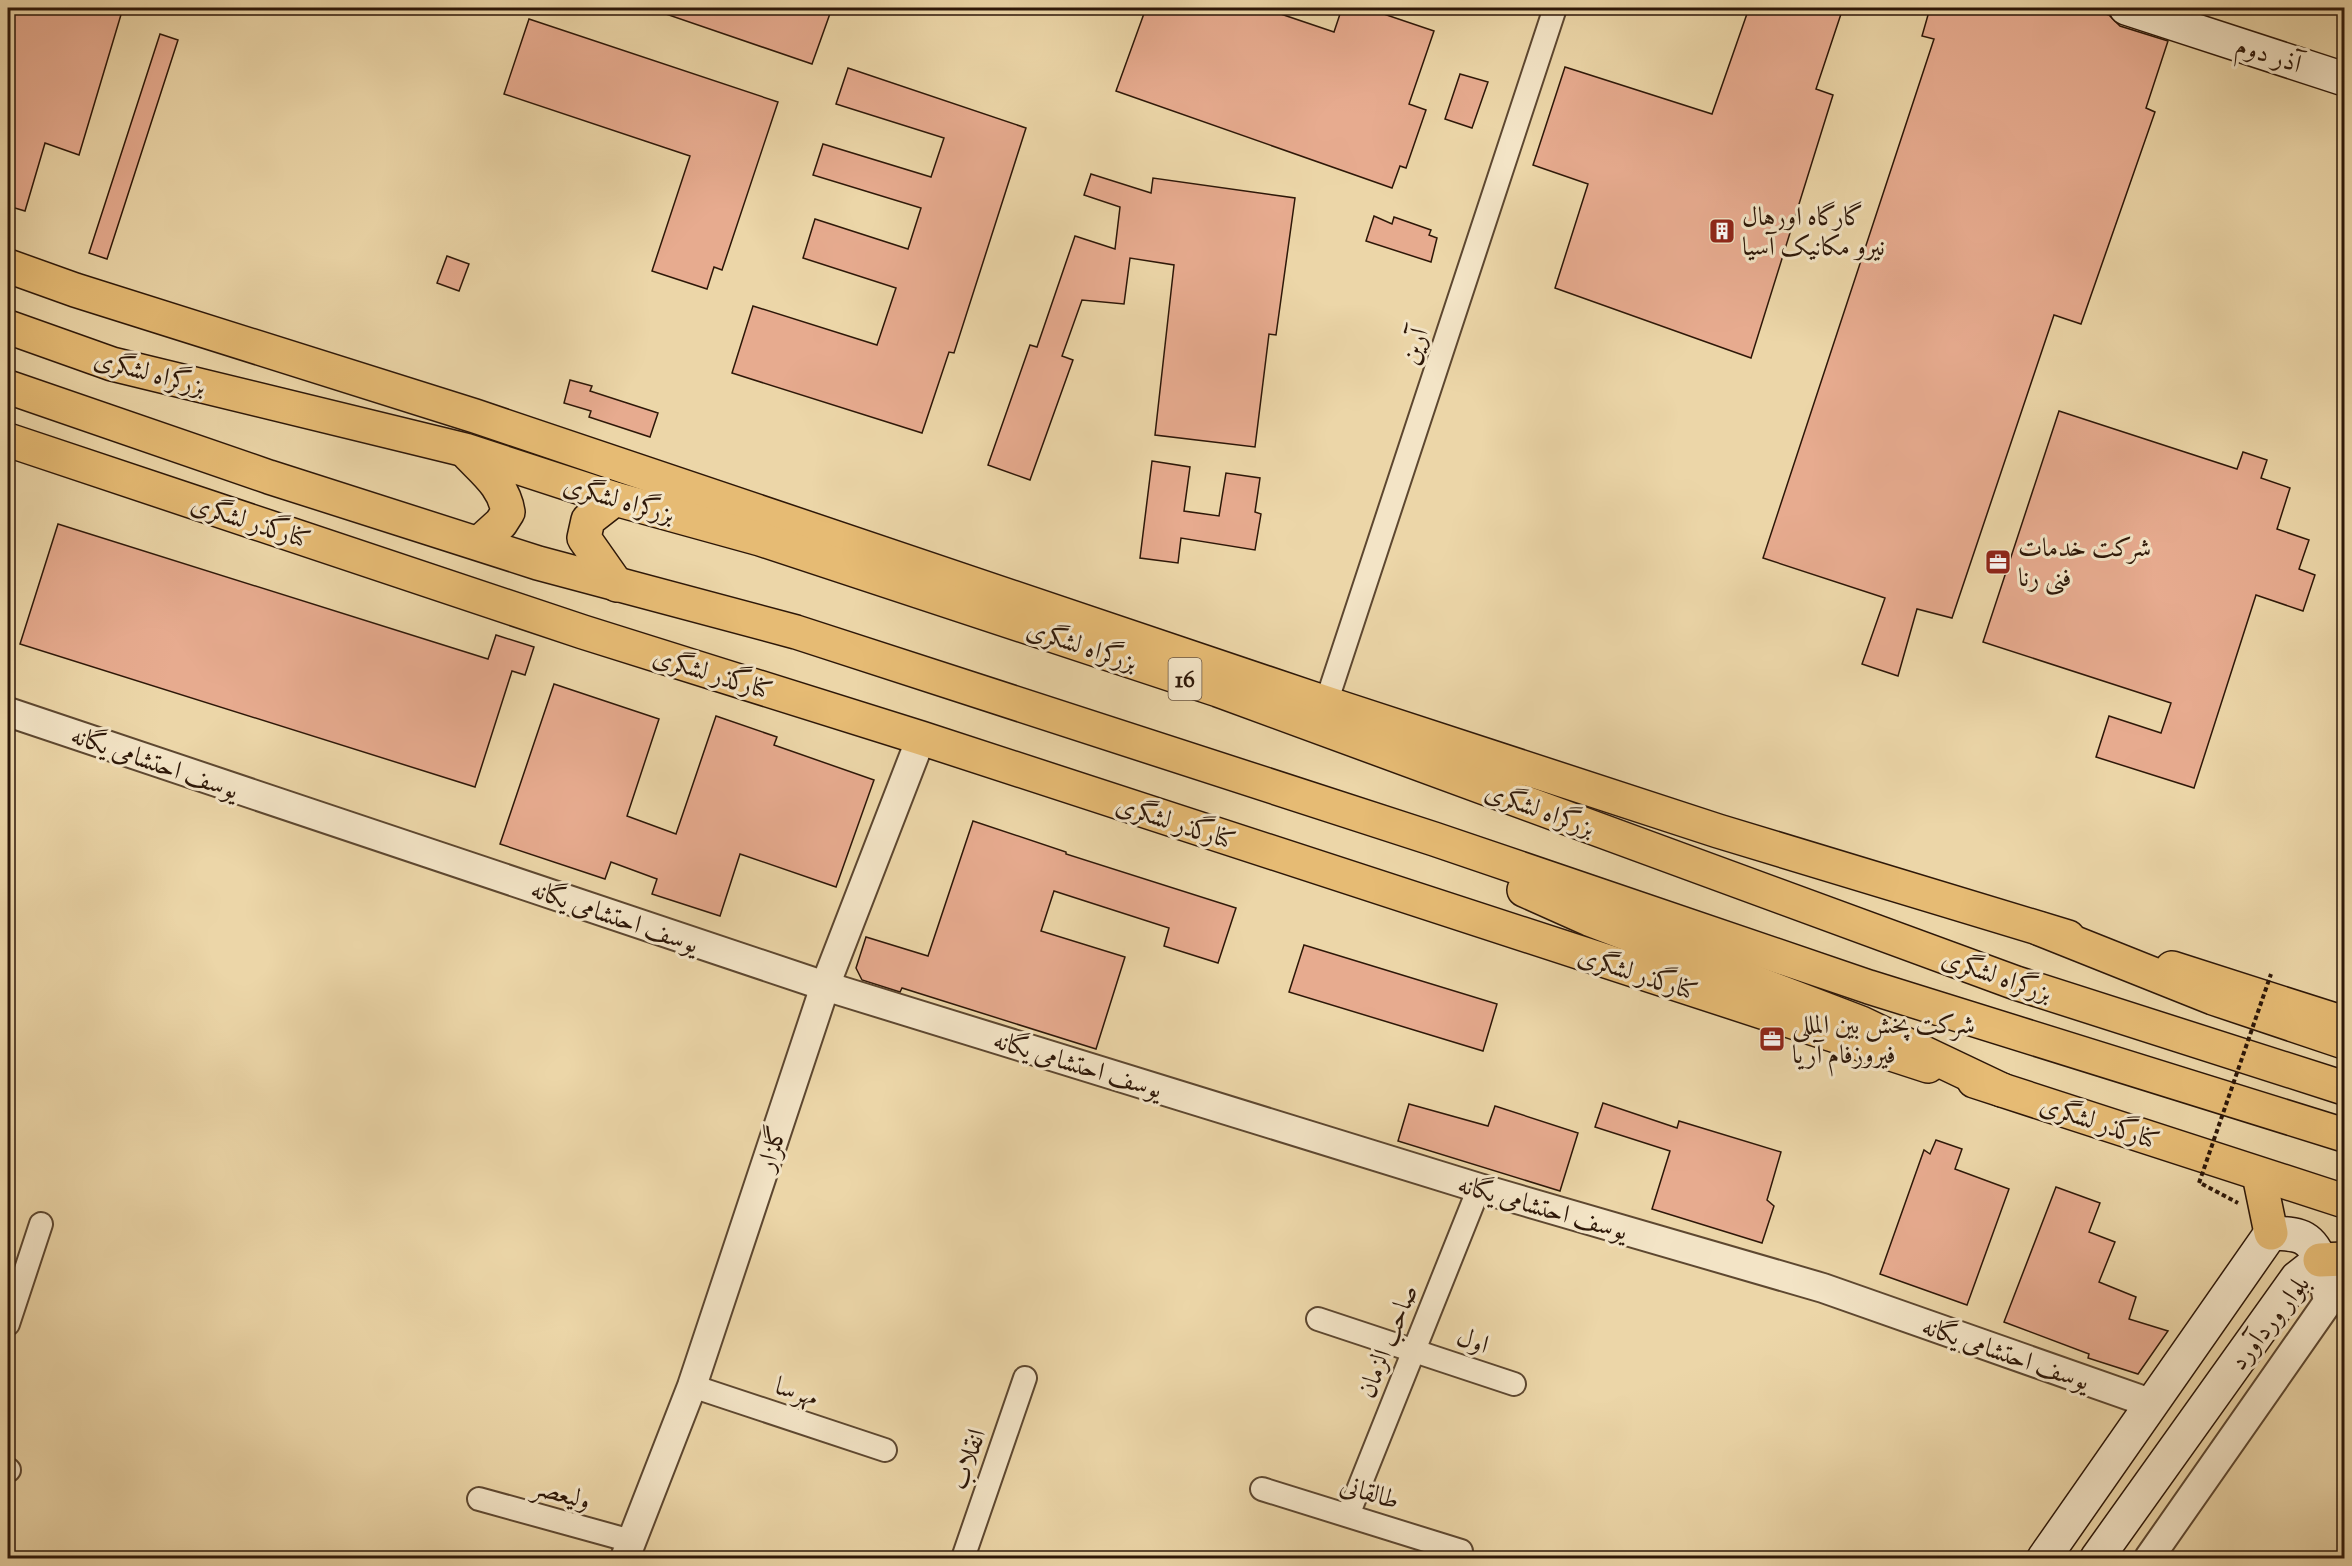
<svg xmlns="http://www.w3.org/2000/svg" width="2352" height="1566" viewBox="0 0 2352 1566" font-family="'Sorts Mill Goudy',Amiri,serif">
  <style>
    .building { fill: #e7ab8f; stroke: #2d1708; stroke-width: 1.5 }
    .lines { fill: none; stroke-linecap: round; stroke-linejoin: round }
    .minor-casing { stroke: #5d4730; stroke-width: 26 }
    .tertiary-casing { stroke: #5d4730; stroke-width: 32 }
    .secondary-casing { stroke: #2d1708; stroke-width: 36 }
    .primary-casing { stroke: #2d1708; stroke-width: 36 }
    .trunk-casing { stroke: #2d1708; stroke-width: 36 }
    .path { stroke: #2d1708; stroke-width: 4; stroke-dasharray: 4.5 3; stroke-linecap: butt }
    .minor { stroke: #f3e4c6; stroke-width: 22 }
    .tertiary { stroke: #f3e4c6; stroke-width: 28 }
    .secondary { stroke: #f3e4c6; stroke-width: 33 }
    .primary { stroke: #e6bb74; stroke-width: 33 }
    .trunk { stroke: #e6bb74; stroke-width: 33 }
    .path-bridge { stroke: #2d1708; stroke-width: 4; stroke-dasharray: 4.5 3; stroke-linecap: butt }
    .labels { text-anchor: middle; stroke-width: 6; stroke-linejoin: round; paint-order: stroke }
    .shield { fill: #f3e4c6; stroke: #685441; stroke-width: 1.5 }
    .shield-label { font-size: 24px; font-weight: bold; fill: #2d1708 }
    .street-label { font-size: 26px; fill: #2d1708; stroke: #f3e4c6 }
    .poi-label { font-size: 26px; fill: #2d1708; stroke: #f3e4c6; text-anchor: start }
  </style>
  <rect width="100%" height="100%" fill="#ecd6a8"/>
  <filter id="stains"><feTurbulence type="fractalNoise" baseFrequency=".00333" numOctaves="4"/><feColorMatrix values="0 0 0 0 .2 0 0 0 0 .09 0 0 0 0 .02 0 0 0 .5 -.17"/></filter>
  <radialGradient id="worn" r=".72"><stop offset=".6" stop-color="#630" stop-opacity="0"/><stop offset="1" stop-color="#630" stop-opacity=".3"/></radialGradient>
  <g class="building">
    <polygon points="8,8 123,8 79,155 45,143 25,211 8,206"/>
    <polygon points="657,8 832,8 812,64 657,11"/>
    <polygon points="1146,8 1274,8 1272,11 1334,32 1342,8 1366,8 1434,31 1409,104 1426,110 1406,168 1400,166 1392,188 1116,91"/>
    <polygon points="1749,8 1843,8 1816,89 1833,95 1751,358 1555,288 1588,184 1533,165 1565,67 1712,114"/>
    <polygon points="1930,8 2085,8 2109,15 2120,26 2168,41 2146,108 2155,112 2081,324 2054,315 1952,618 1917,609 1898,676 1862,664 1885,598 1763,558 1934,39 1922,36"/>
    <polygon points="529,19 778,102 722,270 714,267 707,289 652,271 690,156 504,94"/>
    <polygon points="160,34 178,40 107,259 89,253"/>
    <polygon points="848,68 1026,128 954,353 949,352 922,433 732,373 753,306 877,345 896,288 803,258 815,219 908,249 921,208 813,175 823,144 931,177 944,138 836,104"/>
    <polygon points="1460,74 1488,82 1472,128 1445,119"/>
    <polygon points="1091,174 1151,193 1153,178 1295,198 1276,335 1269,334 1255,447 1155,435 1174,265 1130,258 1124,304 1082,300 1062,356 1073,360 1030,480 988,465 1030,345 1037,347 1075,236 1115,249 1120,207 1084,195"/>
    <polygon points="1374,216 1392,224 1394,217 1431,230 1429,235 1437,238 1431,262 1366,241"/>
    <polygon points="447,256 469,264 459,291 437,283"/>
    <polygon points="570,380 592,386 590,391 658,413 650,437 589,417 591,411 564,403"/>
    <polygon points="2059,411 2237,469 2243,452 2267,460 2261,478 2290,488 2277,529 2309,540 2299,569 2315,575 2303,611 2256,595 2194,788 2096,757 2109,716 2161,733 2171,703 1983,642"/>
    <polygon points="1152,461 1190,467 1184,511 1219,516 1226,473 1260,478 1255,512 1261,514 1255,550 1181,538 1178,563 1140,558"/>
    <polygon points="58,524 488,659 496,635 534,647 525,675 512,671 475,787 20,644"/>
    <polygon points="554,684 659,719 627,816 676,834 716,716 777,737 774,745 874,780 836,887 740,854 720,916 652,894 657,879 611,862 605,879 500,844"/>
    <polygon points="973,821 1066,852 1066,854 1236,908 1218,963 1164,946 1169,928 1054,891 1041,931 1125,957 1096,1049 902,988 900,992 862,980 856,968 866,937 928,956"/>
    <polygon points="1304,945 1497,1004 1483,1051 1289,992"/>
    <polygon points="1603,1103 1677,1128 1679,1121 1781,1152 1767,1200 1774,1206 1762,1243 1652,1209 1670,1151 1595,1127"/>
    <polygon points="1409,1104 1488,1126 1495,1106 1578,1133 1560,1191 1398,1141"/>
    <polygon points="1936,1140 1962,1149 1955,1169 2009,1189 1967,1305 1880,1274 1924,1150 1930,1154"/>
    <polygon points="2056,1187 2100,1203 2089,1232 2115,1242 2099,1282 2136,1297 2129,1319 2168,1331 2138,1374 2088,1358 2089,1354 2004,1322"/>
  </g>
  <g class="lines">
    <defs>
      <g id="minor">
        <polyline points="1326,703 1555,8"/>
        <polyline points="1318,1319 1514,1384"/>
        <polyline points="8,1324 41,1224"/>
        <polyline points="692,1386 885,1450"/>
        <polyline points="8,1469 9,1470"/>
        <polyline points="1262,1489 1461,1551"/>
        <polyline points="479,1499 631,1541"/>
        <polyline points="1348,1515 1479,1188"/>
        <polyline points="963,1558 1025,1378"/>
      </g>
      <g id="tertiary">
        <polyline points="8,712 825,986 1479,1188 1823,1288 2153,1404"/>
        <polyline points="625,1558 692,1386 825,986 921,738"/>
        <polyline points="2149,1558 2328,1302 2320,1260"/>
      </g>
      <g id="secondary">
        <polyline points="2126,8 2344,79"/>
        <path d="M2044,1558l227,-325c26,1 39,1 49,27l-23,18 -200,280"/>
      </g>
      <g id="primary">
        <polyline points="8,266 75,290 475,416 1326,703 1718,831 2068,937"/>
        <polyline points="8,440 583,632 921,738 1928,1066"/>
        <polyline points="2172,968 2344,1023"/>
        <polyline points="1974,1081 2344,1201"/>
        <polyline points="2259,1175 2271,1233"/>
        <polyline points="2320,1260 2344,1259"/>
      </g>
      <g id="trunk">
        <polyline points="8,327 112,364 465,450 615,499 760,539 1218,690 2016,983 2344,1088"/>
        <polyline points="8,387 269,477 538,563 796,632 1434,839 1869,987 2344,1135"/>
        <path d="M468,454c17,18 36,32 40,58l-7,11 -22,20"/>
        <polyline points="615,499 588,520 584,538 617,585"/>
        <polyline points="1524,890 1589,919 1861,1023 2002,1090"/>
        <polyline points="2040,929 2213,998 2344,1042"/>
      </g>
    </defs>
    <use href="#minor" class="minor-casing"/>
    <use href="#tertiary" class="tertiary-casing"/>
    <use href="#secondary" class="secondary-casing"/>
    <use href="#primary" class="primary-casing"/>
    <use href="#trunk" class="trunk-casing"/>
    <polyline class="path" points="2202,1184 2238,1203"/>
    <use href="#minor" class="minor"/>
    <use href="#tertiary" class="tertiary"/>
    <use href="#secondary" class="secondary"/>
    <use href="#primary" class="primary"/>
    <use href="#trunk" class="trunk"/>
    <polyline class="path-bridge" points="2199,1183 2271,974"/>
  </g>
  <defs>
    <symbol id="building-square" viewBox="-11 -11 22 22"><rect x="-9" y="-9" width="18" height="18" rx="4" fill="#8f2418" stroke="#f3e4c6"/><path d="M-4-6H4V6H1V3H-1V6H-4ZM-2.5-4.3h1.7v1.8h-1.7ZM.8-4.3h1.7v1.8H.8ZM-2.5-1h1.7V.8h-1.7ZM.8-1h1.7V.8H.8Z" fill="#fff"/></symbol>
    <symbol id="office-square" viewBox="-11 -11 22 22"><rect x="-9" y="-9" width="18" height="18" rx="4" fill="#8f2418" stroke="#f3e4c6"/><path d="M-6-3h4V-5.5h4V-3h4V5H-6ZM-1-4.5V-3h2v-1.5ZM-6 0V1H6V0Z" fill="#fff"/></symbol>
  </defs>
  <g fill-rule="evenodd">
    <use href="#building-square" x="1707" y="216" width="30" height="30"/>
    <use href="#office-square" x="1983" y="547" width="30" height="30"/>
    <use href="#office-square" x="1757" y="1024" width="30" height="30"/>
  </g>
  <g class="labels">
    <rect class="shield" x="1168.5" y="658" width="33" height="42" rx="4.5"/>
    <g class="shield-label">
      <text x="1185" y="687">16</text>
    </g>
    <g class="street-label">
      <text transform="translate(2269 54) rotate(18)" y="9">آذر دوم</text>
      <text transform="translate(1414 346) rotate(-72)" y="9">آرین</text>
      <text transform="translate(150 372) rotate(15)" y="9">بزرگراه لشگری</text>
      <text transform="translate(619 499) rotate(16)" y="9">بزرگراه لشگری</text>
      <text transform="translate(251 521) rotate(18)" y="9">کنارگذر لشگری</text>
      <text transform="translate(1082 645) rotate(18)" y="9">بزرگراه لشگری</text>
      <text transform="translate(713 673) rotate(17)" y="9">کنارگذر لشگری</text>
      <text transform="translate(155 762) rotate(19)" y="9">یوسف احتشامی یگانه</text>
      <text transform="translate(1540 809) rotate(20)" y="9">بزرگراه لشگری</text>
      <text transform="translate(1176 822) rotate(18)" y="9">کنارگذر لشگری</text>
      <text transform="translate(615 916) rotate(19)" y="9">یوسف احتشامی یگانه</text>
      <text transform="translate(1638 973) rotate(18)" y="9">کنارگذر لشگری</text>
      <text transform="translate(1997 975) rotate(19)" y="9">بزرگراه لشگری</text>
      <text transform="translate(1078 1064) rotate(17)" y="9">یوسف احتشامی یگانه</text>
      <text transform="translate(2100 1122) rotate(18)" y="9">کنارگذر لشگری</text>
      <text transform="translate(771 1148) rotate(-72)" y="9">گلزار</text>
      <text transform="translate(1543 1207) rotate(16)" y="9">یوسف احتشامی یگانه</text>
      <text transform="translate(2269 1322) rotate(-52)" y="9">بلوار وردآورد</text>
      <text transform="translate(1473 1340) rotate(19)" y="9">اول</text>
      <text transform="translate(1387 1341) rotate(-68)" y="9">صاحب الزمان</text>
      <text transform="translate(2006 1353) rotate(19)" y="9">یوسف احتشامی یگانه</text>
      <text transform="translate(797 1391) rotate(18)" y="9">مهرسا</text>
      <text transform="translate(967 1459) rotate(-71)" y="9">انقلاب</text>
      <text transform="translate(1370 1492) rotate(17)" y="9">طالقانی</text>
      <text transform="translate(562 1493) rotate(15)" y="9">ولیعصر</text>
    </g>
    <g class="poi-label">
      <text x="1742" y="225">گارگاه اورهال<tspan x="1742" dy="30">نیرو مکانیک آسیا</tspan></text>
      <text x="2018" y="556">شرکت خدمات<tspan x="2018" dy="30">فنی رنا</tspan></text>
      <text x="1792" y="1033">شرکت پخش بین المللی<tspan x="1792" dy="30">فیروزفام آریا</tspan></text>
    </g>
  </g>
  <rect width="2352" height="1566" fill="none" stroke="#ecd6a8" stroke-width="30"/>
  <rect x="9" y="9" width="2334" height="1548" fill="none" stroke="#2d1708" stroke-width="3"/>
  <rect x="15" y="15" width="2322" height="1536" fill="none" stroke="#2d1708" stroke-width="1.5"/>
  <rect width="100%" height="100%" filter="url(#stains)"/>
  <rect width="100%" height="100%" fill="url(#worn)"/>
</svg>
